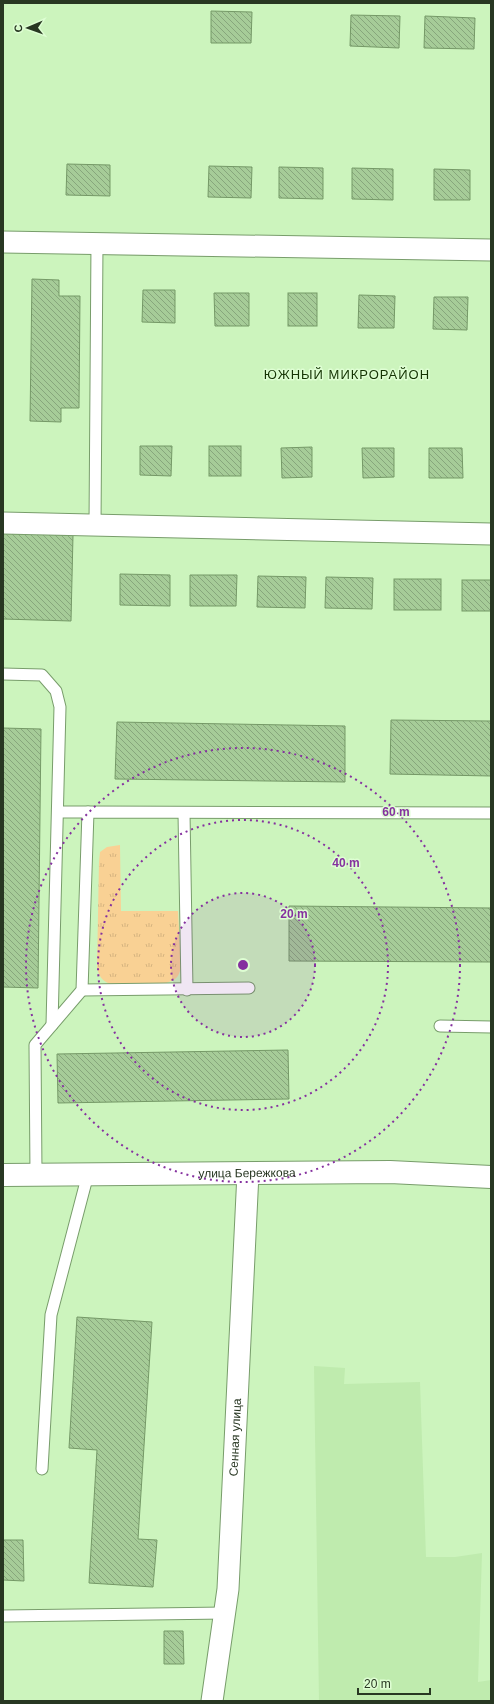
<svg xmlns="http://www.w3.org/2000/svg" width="494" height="1704" viewBox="0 0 494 1704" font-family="Arial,sans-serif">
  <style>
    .built { fill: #bfebae }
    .grass { fill: url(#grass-tufts) }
    .building { fill: url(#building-back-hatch); stroke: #759967 }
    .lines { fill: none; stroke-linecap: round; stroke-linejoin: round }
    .lane-casing { stroke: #789d6b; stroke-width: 13 }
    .street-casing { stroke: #789d6b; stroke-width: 23 }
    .secondary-casing { stroke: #789d6b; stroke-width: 24 }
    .lane { stroke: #fff; stroke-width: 11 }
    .street { stroke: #fff; stroke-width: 21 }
    .secondary { stroke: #fff; stroke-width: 22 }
    .ring { fill: none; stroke: #85319f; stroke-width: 2; stroke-dasharray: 2 4 }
    .labels { text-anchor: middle; stroke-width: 3; stroke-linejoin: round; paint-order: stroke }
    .street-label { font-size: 12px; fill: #283722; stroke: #defed3 }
    .neighbourhood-label { font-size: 13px; letter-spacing: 1px; fill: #143403; stroke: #defed3 }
    .centre { fill: #85319f; stroke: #defed3; stroke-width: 2 }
    .ring-label { font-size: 12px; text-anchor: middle; font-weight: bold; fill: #85319f; stroke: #defed3; stroke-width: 3; stroke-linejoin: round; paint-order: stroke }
  </style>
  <defs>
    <pattern id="grass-tufts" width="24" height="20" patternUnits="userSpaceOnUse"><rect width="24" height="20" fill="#f9d194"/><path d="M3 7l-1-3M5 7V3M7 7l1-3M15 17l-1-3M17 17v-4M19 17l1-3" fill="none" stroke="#d5b47f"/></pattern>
    <pattern id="building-back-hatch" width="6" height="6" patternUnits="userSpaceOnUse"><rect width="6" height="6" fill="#a6cc98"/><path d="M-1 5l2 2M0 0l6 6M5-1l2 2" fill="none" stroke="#87a67c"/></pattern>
  </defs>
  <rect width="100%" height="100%" fill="#ccf4bd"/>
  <polygon class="built" points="314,1366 345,1368 344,1384 420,1382 426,1557 455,1557 482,1553 478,1682 491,1680 491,1701 319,1701"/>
  <path class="grass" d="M120,845l1,66h57l3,56c-2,10 -5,13 -15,16l-56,1c-9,-4 -11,-8 -13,-17l2,-105 1,-10 7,-5z"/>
  <g class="building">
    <polygon points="211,11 252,12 251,43 211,43"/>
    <polygon points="351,15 400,16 399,48 350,46"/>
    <polygon points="425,16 475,18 474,49 424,48"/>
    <polygon points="67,164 110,165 110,196 66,195"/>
    <polygon points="209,166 252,167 251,198 208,197"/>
    <polygon points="279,167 323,168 323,199 279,198"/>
    <polygon points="352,168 393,169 393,200 352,199"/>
    <polygon points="434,169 470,170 470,200 434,200"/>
    <polygon points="32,279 59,280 59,296 80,296 79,408 61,408 61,422 30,421"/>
    <polygon points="143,290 175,290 175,323 142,322"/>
    <polygon points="214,293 249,293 249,326 215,326"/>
    <rect x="288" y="293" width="29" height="33"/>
    <polygon points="359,295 395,296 394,328 358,328"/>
    <polygon points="434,297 468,297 467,330 433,329"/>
    <polygon points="140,446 172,446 171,476 140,475"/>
    <rect x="209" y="446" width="32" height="30"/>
    <polygon points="312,447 312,477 282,478 281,448"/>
    <polygon points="362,448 394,448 394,477 363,478"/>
    <polygon points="429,448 462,448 463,478 429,478"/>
    <polygon points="3,533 73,535 71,621 3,619"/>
    <polygon points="120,574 170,575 170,606 120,605"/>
    <polygon points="190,575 237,575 236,606 190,606"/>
    <polygon points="258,576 306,577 305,608 257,607"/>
    <polygon points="326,577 373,578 372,609 325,608"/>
    <rect x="394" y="579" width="47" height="31"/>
    <rect x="462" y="580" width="29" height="31"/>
    <polygon points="391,720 491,721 491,776 390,774"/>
    <polygon points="117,722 345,726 345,782 115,779"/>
    <polygon points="3,728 41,729 38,988 3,987"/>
    <polygon points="289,906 491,908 491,962 289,961"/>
    <polygon points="288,1050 289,1099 58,1103 57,1054"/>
    <polygon points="77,1317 152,1322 138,1539 157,1540 153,1587 89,1583 97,1450 69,1448"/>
    <polygon points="3,1540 23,1540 24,1581 3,1580"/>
    <polygon points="164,1631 183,1631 184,1664 164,1664"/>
  </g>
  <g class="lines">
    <defs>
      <g id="lane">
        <polyline points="95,525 97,243"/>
        <polyline points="3,674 42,675 56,691 60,707 52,1025"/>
        <polyline points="58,812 88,812"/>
        <polyline points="184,813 187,990"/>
        <polyline points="82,990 249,988"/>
        <polyline points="440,1026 491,1027"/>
        <polyline points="36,1175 35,1045 82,990 88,812 491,813"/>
        <polyline points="42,1469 51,1315 88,1174"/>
        <polyline points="3,1616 225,1613"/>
      </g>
      <g id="street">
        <polyline points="3,242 491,250"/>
        <polyline points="3,523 491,534"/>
        <path id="s1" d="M212,1701l16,-112 20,-416"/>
      </g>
      <g id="secondary">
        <path id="s2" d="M3,1175l387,-3 101,5"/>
      </g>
    </defs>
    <use href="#lane" class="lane-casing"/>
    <use href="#street" class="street-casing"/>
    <use href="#secondary" class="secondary-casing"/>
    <use href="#lane" class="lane"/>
    <use href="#street" class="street"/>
    <use href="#secondary" class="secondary"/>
  </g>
  <circle cx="243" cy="965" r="72" fill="#85319f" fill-opacity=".12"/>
  <g class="ring">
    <circle cx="243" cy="965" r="72"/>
    <circle cx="243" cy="965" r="145"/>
    <circle cx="243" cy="965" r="217"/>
  </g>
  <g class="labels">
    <g class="street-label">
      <text dy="4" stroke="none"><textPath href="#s2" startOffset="244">улица Бережкова</textPath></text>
      <text dy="4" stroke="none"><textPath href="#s1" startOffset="265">Сенная улица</textPath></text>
    </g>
    <g class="neighbourhood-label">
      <text x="347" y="379">ЮЖНЫЙ МИКРОРАЙОН</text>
    </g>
  </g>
  <circle cx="243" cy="965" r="6" class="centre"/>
  <g class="ring-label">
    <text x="396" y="816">60 m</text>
    <text x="346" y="867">40 m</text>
    <text x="294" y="918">20 m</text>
  </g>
  <rect width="494" height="1704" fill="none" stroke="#283722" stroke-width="8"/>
  <g transform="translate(28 28) rotate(268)" stroke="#defed3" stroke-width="3" paint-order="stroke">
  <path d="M0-3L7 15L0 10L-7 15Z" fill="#283722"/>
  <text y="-6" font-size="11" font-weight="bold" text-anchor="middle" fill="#283722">С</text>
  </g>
  <path d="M358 1688v6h72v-6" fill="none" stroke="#283722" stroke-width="2"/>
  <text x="364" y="1688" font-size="12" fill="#283722" stroke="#defed3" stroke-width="3" paint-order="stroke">20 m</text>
</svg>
